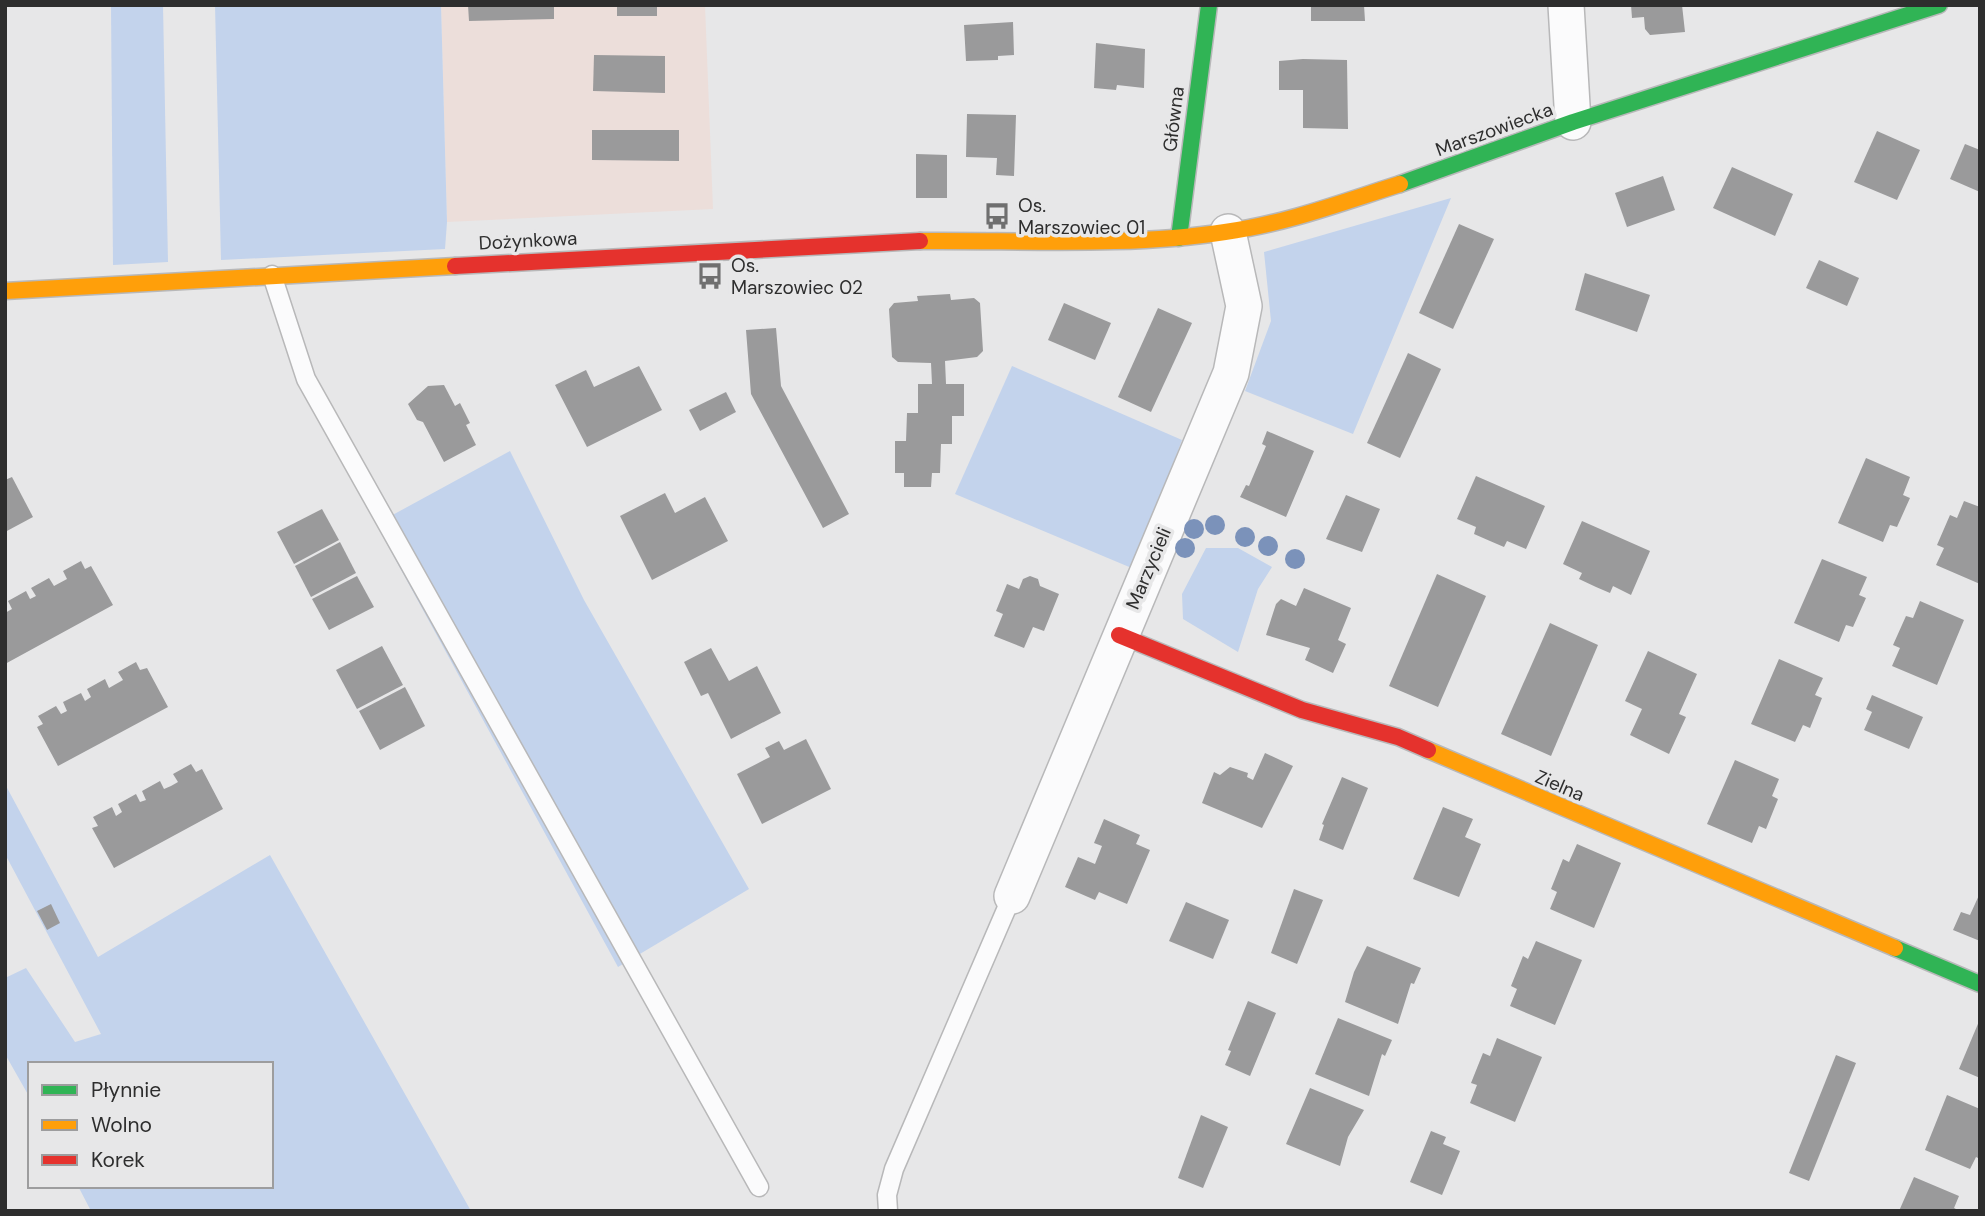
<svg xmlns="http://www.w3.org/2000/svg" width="1985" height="1216" viewBox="0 0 1985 1216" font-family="'DM Sans',sans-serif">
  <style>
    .commercial { fill: #ecdeda }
    .green { fill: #c3d3ec }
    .building { fill: #9a9a9b }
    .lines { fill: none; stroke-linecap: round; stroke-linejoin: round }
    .lane-casing { stroke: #b8b8b9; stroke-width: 21 }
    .street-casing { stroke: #b8b8b9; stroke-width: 38 }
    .fast-casing { stroke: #b8b8b9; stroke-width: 19 }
    .slow-casing { stroke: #b8b8b9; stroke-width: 19 }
    .jam-casing { stroke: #b8b8b9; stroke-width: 19 }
    .lane { stroke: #fbfbfc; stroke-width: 18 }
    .street { stroke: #fbfbfc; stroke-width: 35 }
    .fast { stroke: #30b455; stroke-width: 16 }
    .slow { stroke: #ff9f0a; stroke-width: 16 }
    .jam { stroke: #e5322d; stroke-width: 16 }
    .tree { fill: #7b92ba }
    .labels { text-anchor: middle; stroke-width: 7; stroke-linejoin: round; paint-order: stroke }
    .street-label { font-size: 19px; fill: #2e2e2e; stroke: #e7e7e8 }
    .poi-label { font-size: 19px; fill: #2e2e2e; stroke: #e7e7e8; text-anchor: start }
  </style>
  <rect width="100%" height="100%" fill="#e7e7e8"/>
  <polygon class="commercial" points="441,5 705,5 713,209 447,222"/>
  <g class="green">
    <polygon points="111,5 163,5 168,262 113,265"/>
    <polygon points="215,5 441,5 447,222 445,249 221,260"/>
    <polygon points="1451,198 1353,434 1245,391 1271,321 1264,252"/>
    <polygon points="1012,366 1182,440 1134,569 955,494"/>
    <polygon points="510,451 584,600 749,889 618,967 376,524"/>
    <polygon points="1206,548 1238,548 1272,567 1258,589 1238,652 1183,619 1182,594"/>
    <polygon points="5,784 98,957 270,855 471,1211 91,1211 78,1186 271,1186 271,1064 30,1064 30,1098 5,1054 5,978 26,968 75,1042 101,1034 5,854"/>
  </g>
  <g class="building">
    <polygon points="468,5 554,5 554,19 469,21"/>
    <rect x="617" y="5" width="40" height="11"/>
    <polygon points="1311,5 1364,5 1365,21 1311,21"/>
    <polygon points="1631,5 1682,5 1685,32 1650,35 1645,29 1644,17 1632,18"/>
    <polygon points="1013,22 1014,55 998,56 998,60 966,61 964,25"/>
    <polygon points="1096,43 1145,49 1144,88 1117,85 1116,90 1094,88"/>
    <polygon points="594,55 665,56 665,93 593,91"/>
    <polygon points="1303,59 1347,60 1348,129 1303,128 1303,90 1279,90 1279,61"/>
    <polygon points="967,114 1016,115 1014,176 996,175 997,158 966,157"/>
    <polygon points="592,130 679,130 679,161 592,160"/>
    <polygon points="1877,131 1920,150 1897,200 1854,182"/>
    <polygon points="1965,144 1980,150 1980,192 1950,179"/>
    <polygon points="916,154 947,155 947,198 916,198"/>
    <polygon points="1732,167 1793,194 1775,236 1713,208"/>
    <polygon points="1663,176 1675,210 1627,227 1615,193"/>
    <polygon points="1459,224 1494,239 1453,329 1419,313"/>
    <polygon points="1819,260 1859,278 1847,306 1806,288"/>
    <polygon points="1585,273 1650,295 1637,332 1575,310"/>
    <polygon points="950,294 951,300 974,298 980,303 983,351 977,357 945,361 946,384 964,384 964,416 952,416 952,444 941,444 940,473 932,473 931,487 904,487 904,473 895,473 895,441 906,441 907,413 918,413 918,384 932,384 931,363 898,362 892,357 889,309 894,303 918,301 917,296"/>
    <polygon points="1064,303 1111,323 1095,360 1048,340"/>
    <polygon points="1158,308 1192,323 1151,412 1118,397"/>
    <polygon points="776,328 781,386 849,514 823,528 751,394 746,330"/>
    <polygon points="1408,353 1441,369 1400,458 1367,443"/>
    <polygon points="639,366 662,410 587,447 555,385 586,370 594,387"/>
    <polygon points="444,385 455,406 460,403 470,423 466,425 476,445 444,462 423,422 417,420 408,404 428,386"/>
    <polygon points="726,392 736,412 700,431 689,410"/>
    <polygon points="1267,431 1314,451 1286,517 1240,497 1246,485 1249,486 1266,446 1262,444"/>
    <polygon points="1866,458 1910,477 1903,495 1910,498 1897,527 1890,525 1883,542 1838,523"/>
    <polygon points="1476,476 1545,506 1526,549 1507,541 1504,547 1490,541 1474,534 1476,527 1457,519"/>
    <polygon points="12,477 33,517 5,532 5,480"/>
    <polygon points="665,493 675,513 705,497 728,541 652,580 620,516"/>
    <polygon points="1346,495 1380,509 1362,552 1326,539"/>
    <polygon points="1964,501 1980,507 1980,584 1936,565 1944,548 1937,545 1950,515 1957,518"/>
    <polygon points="322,509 339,540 294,564 277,532"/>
    <polygon points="1582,521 1650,551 1631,595 1613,586 1610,593 1596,587 1579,579 1582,573 1563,564"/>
    <polygon points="340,542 356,573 311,597 295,566"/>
    <polygon points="1822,559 1867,577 1859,595 1866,598 1853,627 1846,625 1839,642 1794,623"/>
    <polygon points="81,561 85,569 91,566 113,605 5,664 5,613 12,609 8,601 26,591 30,599 36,596 31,588 49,578 54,586 67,579 63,571"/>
    <polygon points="1437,574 1486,596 1438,707 1389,686"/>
    <polygon points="357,576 374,607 329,630 312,599"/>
    <polygon points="1030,576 1038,579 1040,586 1059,594 1044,631 1033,627 1024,648 994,636 1003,614 996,611 1007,584 1019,589 1023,579"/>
    <polygon points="1304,588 1351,608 1338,640 1346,644 1333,673 1305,660 1310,648 1266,635 1276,604 1281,599 1296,606"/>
    <polygon points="1920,601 1964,620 1937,685 1892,666 1900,648 1893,645 1906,616 1913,618"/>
    <polygon points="1550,623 1598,645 1551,756 1501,734"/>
    <polygon points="382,646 403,685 357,709 336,670"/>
    <polygon points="711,648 729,681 757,666 781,713 731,739 708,693 701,696 684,662"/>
    <polygon points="1648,651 1697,674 1679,714 1686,717 1669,754 1630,735 1642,709 1625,701"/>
    <polygon points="1779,659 1823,678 1815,695 1822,698 1810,728 1803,725 1795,742 1751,724"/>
    <polygon points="136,662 140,670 147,668 168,707 58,766 37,727 43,724 38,716 56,706 61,714 67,711 63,702 81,693 85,701 91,697 87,689 105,679 109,688 123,680 118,672"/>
    <polygon points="405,687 425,726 380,750 359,711"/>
    <polygon points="1872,695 1923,717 1909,749 1864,730 1872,712 1866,709"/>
    <polygon points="806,739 831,789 762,824 737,774 770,757 765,748 779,741 784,750"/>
    <polygon points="1265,753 1293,766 1262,828 1202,803 1214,772 1220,775 1230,767 1248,773 1247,777 1253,780"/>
    <polygon points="1735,760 1779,779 1772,796 1778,799 1766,829 1759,826 1752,843 1707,824"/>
    <polygon points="191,764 196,772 202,769 223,809 114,868 92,828 98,826 93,817 112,807 116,816 122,812 118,804 136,794 140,802 146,800 142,791 160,781 164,789 171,786 178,782 173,774"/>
    <polygon points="1342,777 1368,788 1343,850 1319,840 1324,825 1322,824"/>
    <polygon points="1443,807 1473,819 1465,837 1481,844 1459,897 1413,879"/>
    <polygon points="1104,819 1140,835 1136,844 1150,850 1127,904 1099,892 1095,900 1065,887 1078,857 1095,864 1102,846 1094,843"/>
    <polygon points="1577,844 1621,863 1594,928 1550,909 1557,892 1551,889 1563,859 1569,862"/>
    <polygon points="1294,889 1323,900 1297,964 1271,953"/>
    <polygon points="1980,893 1980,941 1953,930 1961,912 1970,915"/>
    <polygon points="1186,902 1229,920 1213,959 1169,941"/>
    <polygon points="51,904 60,923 47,930 37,911"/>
    <polygon points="1536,941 1582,960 1555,1025 1510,1006 1517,989 1511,986 1523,956 1528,959"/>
    <polygon points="1367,946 1421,968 1414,984 1411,983 1398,1024 1345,1002 1354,972"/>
    <polygon points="1248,1001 1276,1013 1250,1076 1225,1065 1231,1051 1228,1050"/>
    <polygon points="1338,1018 1392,1040 1385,1056 1382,1054 1369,1096 1315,1074"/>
    <polygon points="1980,1019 1980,1078 1959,1069"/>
    <polygon points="1497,1038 1542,1057 1515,1122 1470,1103 1477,1085 1471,1083 1483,1053 1490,1056"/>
    <polygon points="1836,1055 1856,1063 1809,1181 1789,1173"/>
    <polygon points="1310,1088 1364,1110 1348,1137 1340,1166 1286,1144"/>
    <polygon points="1947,1095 1980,1109 1980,1159 1976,1157 1970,1169 1925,1150"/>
    <polygon points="1201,1115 1228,1127 1203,1188 1178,1178"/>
    <polygon points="1431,1131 1446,1137 1443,1144 1460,1151 1442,1195 1410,1182"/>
    <polygon points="1914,1177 1959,1196 1954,1208 1960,1211 1899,1211"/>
  </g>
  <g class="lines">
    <defs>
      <g id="lane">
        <polyline points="272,275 306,379 759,1187"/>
        <polyline points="888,1211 887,1195 894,1169 1012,896"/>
      </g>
      <g id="street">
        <polyline points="1566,5 1573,122"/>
        <polyline points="1012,896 1231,373 1244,306 1228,232"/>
      </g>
      <g id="fast">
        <polyline points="1400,184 1573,122 1939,5"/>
        <polyline points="1179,238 1209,5"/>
        <polyline points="1895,948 1980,984"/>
      </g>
      <g id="slow">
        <path d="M920,241c99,-1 208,6 305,-9 60,-8 118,-30 175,-48"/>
        <polyline points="5,291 455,266"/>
        <polyline points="1428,750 1895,948"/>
      </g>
      <g id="jam">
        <polyline points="455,266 920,241"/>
        <polyline points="1119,635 1302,710 1398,737 1428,750"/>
      </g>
    </defs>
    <use href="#lane" class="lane-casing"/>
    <use href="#street" class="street-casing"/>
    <use href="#fast" class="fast-casing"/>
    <use href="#slow" class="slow-casing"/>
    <use href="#jam" class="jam-casing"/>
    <use href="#lane" class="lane"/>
    <use href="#street" class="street"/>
    <use href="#fast" class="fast"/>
    <use href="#slow" class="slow"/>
    <use href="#jam" class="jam"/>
  </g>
  <g class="tree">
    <circle cx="1215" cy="525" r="10"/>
    <circle cx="1194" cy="529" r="10"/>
    <circle cx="1245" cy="537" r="10"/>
    <circle cx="1268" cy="546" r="10"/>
    <circle cx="1185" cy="548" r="10"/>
    <circle cx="1295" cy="559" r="10"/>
  </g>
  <defs>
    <symbol id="bus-bare" viewBox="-9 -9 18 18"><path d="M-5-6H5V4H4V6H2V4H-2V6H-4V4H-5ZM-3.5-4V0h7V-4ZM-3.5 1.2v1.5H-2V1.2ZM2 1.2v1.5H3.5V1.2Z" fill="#6f6f6f" stroke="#e7e7e8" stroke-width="2.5" paint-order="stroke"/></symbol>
  </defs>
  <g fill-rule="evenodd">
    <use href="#bus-bare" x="978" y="197" width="38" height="38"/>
    <use href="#bus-bare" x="691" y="257" width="38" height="38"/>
  </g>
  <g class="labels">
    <g class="street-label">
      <text transform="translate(1173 119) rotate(-83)" y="7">Główna</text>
      <text transform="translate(1494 129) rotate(-20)" y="7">Marszowiecka</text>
      <text transform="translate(528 240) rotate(-3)" y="7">Dożynkowa</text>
      <text transform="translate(1148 568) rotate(-67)" y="7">Marzycieli</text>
      <text transform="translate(1560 785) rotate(23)" y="7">Zielna</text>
    </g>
    <g class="poi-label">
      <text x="1018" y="212">Os.<tspan x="1018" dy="22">Marszowiec 01</tspan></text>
      <text x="731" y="272">Os.<tspan x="731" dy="22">Marszowiec 02</tspan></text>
    </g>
  </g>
  <rect width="1985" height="1216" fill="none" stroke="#2e2e2e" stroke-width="14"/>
  <rect x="28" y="1062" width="245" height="126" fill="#e7e7e8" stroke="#9d9d9e" stroke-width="2"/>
  <rect x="42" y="1085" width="35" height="10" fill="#30b455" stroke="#9d9d9e" stroke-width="2"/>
  <text x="91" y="1097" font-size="21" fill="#2e2e2e">Płynnie</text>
  <rect x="42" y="1120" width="35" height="10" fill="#ff9f0a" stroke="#9d9d9e" stroke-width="2"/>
  <text x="91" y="1132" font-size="21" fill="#2e2e2e">Wolno</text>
  <rect x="42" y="1155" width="35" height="10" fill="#e5322d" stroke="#9d9d9e" stroke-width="2"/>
  <text x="91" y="1167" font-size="21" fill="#2e2e2e">Korek</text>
</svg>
